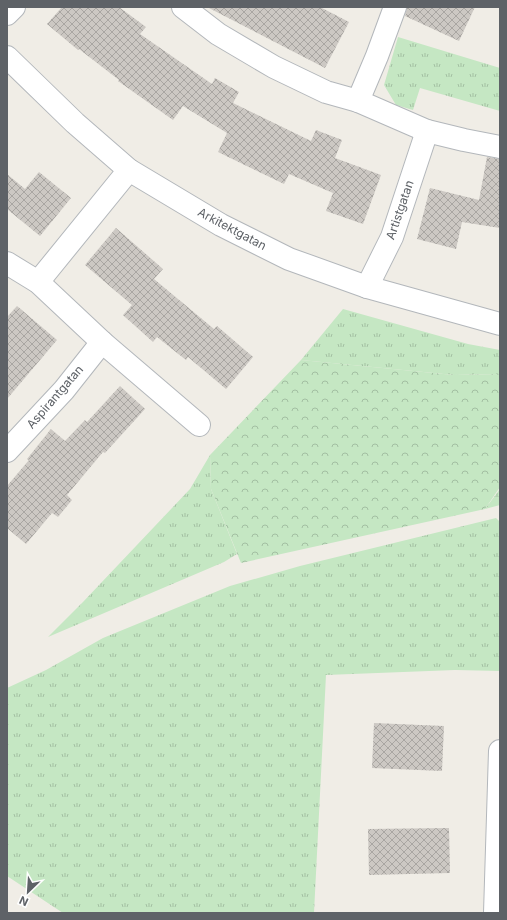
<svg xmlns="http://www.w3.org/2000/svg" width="507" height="920" viewBox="0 0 507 920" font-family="Inter,sans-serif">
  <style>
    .grass { fill: url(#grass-tufts) }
    .forest { fill: url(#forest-crowns) }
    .building { fill: url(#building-cross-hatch) }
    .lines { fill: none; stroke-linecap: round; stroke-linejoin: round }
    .minor-casing { stroke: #b3b7bb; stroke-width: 24 }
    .minor { stroke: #fff; stroke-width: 22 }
    .labels { text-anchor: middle; stroke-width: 3.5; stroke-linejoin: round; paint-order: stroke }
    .street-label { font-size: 12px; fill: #5e6267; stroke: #fff }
  </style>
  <defs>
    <pattern id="grass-tufts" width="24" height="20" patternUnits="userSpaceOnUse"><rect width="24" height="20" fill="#c5e7c3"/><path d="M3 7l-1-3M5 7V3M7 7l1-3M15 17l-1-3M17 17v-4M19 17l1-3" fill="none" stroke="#a3bfa2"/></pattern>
    <pattern id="forest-crowns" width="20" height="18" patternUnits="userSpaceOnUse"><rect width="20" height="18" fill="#c5e7c3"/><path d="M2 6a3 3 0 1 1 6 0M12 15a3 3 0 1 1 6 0" fill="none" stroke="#a3bfa2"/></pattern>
    <pattern id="building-cross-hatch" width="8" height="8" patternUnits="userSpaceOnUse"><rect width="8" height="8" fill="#ccc8c3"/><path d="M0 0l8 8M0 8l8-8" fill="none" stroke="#a9a6a2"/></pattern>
  </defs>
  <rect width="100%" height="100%" fill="#f0ede6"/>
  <g class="grass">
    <polygon points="398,37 500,68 500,111 420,88 413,110 396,105 384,85"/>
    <polygon points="343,309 468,344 500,350 500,374 454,375 301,360"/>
    <polygon points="210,455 211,489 237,554 224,562 48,637 83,602 190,489"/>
    <polygon points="500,489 500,505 485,509"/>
    <polygon points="496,518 500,522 500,671 455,670 326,675 314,913 63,913 7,876 7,688 46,670 103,638 230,586 300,566"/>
  </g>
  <polygon class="forest" points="301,360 454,375 500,374 500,487 485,509 241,563 211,489 210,455"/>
  <g class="building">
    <polygon points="62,7 119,7 146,27 140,34 212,84 215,78 239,92 233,103 311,141 316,130 342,140 335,158 381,175 363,224 326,211 333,193 289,174 284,184 218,152 227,133 183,106 173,120 118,81 119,80 79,49 78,50 47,24"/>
    <polygon points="207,7 320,7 349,22 325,68"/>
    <polygon points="407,7 475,7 459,41 405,16"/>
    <polygon points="487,157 500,159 500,228 462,222 456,249 417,239 430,188 479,200"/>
    <polygon points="39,172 71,198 40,236 7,209 7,174 25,189"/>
    <polygon points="116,228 163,269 154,279 214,329 217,326 253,357 226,389 188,357 186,360 157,337 153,342 123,315 132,305 85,265"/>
    <polygon points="17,306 57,340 7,399 7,317"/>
    <polygon points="120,386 145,409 105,453 103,452 67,495 72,500 58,517 52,513 26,544 7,528 7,486 29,460 27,459 51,429 65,441 85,420 87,422"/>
    <polygon points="374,723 444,726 442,771 372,768"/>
    <polygon points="449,828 450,873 369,875 368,829"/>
  </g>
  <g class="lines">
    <defs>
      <g id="minor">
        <polyline points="183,7 218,34 274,67 326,92 358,101 427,131 464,140 500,147"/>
        <polyline points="7,14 14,7"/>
        <polyline points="7,57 75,123 129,170 221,225 289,259 367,287 500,324"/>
        <polyline points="358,101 377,56 395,7"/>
        <polyline points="7,263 38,282 102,342 199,425"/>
        <polyline points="38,282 129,170"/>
        <polyline points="367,287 392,237 427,131"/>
        <polyline points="7,451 64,390 102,342"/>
        <polyline points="495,913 500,751"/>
      </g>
    </defs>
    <use href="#minor" class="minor-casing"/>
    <use href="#minor" class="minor"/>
  </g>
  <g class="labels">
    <g class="street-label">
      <text transform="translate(400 210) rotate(-71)" y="4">Artistgatan</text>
      <text transform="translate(232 229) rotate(28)" y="4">Arkitektgatan</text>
      <text transform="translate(55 397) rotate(-49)" y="4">Aspirantgatan</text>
    </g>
  </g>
  <rect width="507" height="920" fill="none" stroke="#5e6267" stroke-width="16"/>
  <g transform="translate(28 892) rotate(205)" stroke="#ffffff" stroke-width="3" paint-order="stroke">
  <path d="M0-3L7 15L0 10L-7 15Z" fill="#5e6267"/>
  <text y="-6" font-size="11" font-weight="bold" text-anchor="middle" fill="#5e6267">N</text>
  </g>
</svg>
